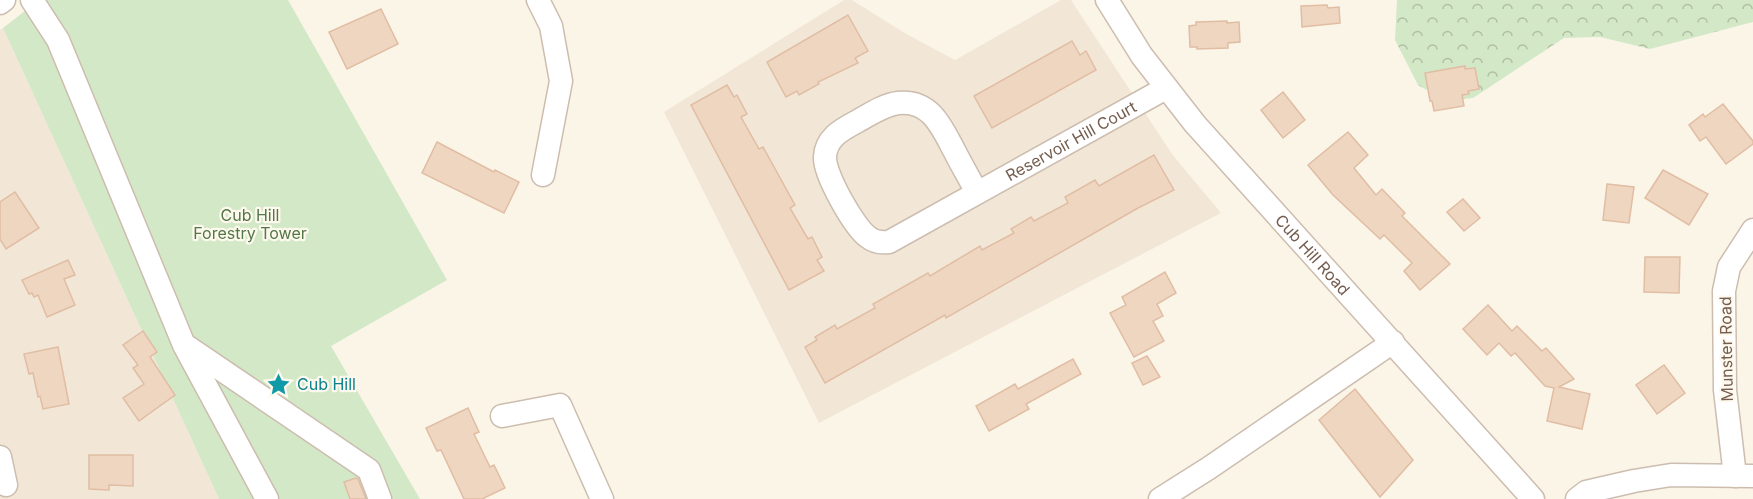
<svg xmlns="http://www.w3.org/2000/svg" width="1753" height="499" viewBox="0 0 1753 499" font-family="Inter,sans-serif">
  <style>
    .residential { fill: #f2e7d7 }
    .green { fill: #d3e8c7 }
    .forest { fill: url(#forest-crowns) }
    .building { fill: #efd6c1; stroke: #e0bda3; stroke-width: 1.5 }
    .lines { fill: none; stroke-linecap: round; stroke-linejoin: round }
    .minor-casing { stroke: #ccbdaf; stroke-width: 25 }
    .minor { stroke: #fff; stroke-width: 22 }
    .labels { text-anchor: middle; stroke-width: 4.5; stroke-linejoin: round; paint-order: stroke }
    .street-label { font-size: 16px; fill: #745d4e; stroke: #fef9ee }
    .park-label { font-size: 16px; fill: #537846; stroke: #fef9ee }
    .culture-label { font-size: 16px; fill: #0d838f; stroke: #fef9ee; text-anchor: start }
  </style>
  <defs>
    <pattern id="forest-crowns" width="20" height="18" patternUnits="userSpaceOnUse" patternTransform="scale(1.5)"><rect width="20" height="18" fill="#d3e8c7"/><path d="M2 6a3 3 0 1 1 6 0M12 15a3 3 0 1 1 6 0" fill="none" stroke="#b0bfa4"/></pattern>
  </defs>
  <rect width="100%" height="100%" fill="#fbf5e8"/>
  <g class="residential">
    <polygon points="844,0 852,0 903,32 955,60 1061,0 1071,0 1172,154 1221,213 819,423 664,112"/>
    <polygon points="3,28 219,499 0,499 0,30"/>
  </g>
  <polygon class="green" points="39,0 288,0 447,280 331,346 420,499 219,499 3,28"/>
  <polygon class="forest" points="1397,0 1753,0 1753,22 1650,49 1600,37 1564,38 1473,98 1446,101 1418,85 1395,40"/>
  <g class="building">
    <polygon points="1327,5 1328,8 1339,7 1340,23 1302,27 1301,6"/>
    <polygon points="381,9 398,44 347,69 329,32"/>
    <polygon points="848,15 868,51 855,58 858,63 818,82 819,84 799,95 797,91 786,97 767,62"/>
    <polygon points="1227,21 1227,23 1239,22 1240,42 1228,43 1228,48 1197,49 1197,47 1190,47 1189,26 1196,25 1196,22"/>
    <polygon points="1072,41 1080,55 1086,51 1096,70 992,128 974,96"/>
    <polygon points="1465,66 1465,69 1475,68 1479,89 1468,91 1469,94 1462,95 1464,106 1434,111 1432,101 1430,101 1425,73"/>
    <polygon points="727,85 734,97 737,95 747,114 741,117 759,149 763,147 795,205 790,208 808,239 812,237 822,257 817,260 824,271 789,290 691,105"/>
    <polygon points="1283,92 1305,120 1283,138 1261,110"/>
    <polygon points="1723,104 1753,141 1753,144 1726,164 1706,137 1700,141 1689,125 1703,114 1705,117"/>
    <polygon points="1348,132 1368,155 1354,168 1376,195 1382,189 1405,213 1402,216 1450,264 1420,290 1404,271 1412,263 1384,235 1380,239 1333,195 1308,165"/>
    <polygon points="437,142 494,172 495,170 519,182 504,213 422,173"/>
    <polygon points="1154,155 1174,190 1138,208 946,318 945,315 825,383 805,347 817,340 815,337 835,325 837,329 875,308 873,304 928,273 930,276 980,246 982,250 1014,233 1011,229 1031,217 1034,221 1068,203 1065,197 1095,180 1099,186"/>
    <polygon points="1663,170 1708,194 1689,225 1645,198"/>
    <polygon points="1607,184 1634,187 1629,223 1603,220"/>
    <polygon points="15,192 39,228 6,249 0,239 0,202"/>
    <polygon points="1463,199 1480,218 1464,231 1447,212"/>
    <polygon points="1645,257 1680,257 1679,293 1644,292"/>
    <polygon points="68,260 75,275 64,279 75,305 47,317 38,295 34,297 32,293 29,294 22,280"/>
    <polygon points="1165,272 1176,293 1157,304 1163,316 1153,321 1164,341 1134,357 1110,313 1126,305 1122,297"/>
    <polygon points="1488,305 1512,331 1517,326 1542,351 1546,348 1574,379 1559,387 1590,394 1582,429 1547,421 1554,388 1545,386 1515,353 1511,356 1499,343 1487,355 1463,329"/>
    <polygon points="143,331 157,352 150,357 175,395 139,421 123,398 144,384 133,368 138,365 123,345"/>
    <polygon points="58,347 69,404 43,409 40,396 38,397 33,373 29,374 24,354"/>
    <polygon points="1147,356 1160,377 1143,385 1132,363"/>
    <polygon points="1073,359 1081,374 1026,404 1029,409 989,431 976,406 1015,384 1018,389"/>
    <polygon points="1664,365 1685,393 1657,414 1636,385"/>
    <polygon points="1355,389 1413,460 1380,497 1319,420"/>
    <polygon points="468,408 479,432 474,434 490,467 494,465 505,488 482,499 464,499 441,450 437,451 426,428"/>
    <polygon points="89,455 133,455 133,486 109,485 109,490 89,489"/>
    <polygon points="356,478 358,479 366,499 350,499 344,482"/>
  </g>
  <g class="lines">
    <defs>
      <g id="minor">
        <polyline points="32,0 58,40 184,345 267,499"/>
        <polyline points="538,0 551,26 561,81 543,175"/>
        <path id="s1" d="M1107,0l35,56 53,68 338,375"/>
        <polyline points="0,3 4,0"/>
        <path id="s2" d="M977,193c-7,-14 -15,-27 -22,-41 -13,-24 -24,-53 -57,-49 -15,2 -29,12 -42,19 -15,8 -30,16 -31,35 -1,17 29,70 43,80 6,5 13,6 21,5l277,-154"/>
        <polyline points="188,347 369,470 380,499"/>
        <polyline points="502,416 560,405 602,499"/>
        <polyline points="0,457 6,485"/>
        <polyline points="1735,476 1725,390 1724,291 1729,267 1753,230"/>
        <polyline points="1160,499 1209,468 1393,342"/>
        <polyline points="1577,499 1586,492 1634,481 1671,475 1753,476"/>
      </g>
    </defs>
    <use href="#minor" class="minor-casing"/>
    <use href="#minor" class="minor"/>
  </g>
  <defs>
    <symbol id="sight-bare" viewBox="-9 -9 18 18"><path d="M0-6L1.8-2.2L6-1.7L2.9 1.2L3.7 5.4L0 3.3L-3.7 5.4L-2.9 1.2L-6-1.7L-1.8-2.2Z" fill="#0f9aa8" stroke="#fef9ee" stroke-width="2.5" paint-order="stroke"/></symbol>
  </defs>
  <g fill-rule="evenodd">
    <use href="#sight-bare" x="262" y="368" width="33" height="33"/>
  </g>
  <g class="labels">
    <g class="street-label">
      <text dy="6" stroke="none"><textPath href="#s2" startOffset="546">Reservoir Hill Court</textPath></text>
      <text dy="6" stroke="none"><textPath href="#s1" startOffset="328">Cub Hill Road</textPath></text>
      <text transform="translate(1726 349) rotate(-91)" y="6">Munster Road</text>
    </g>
    <g class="park-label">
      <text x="250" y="221">Cub Hill<tspan x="250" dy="18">Forestry Tower</tspan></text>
    </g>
    <g class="culture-label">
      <text x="297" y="390">Cub Hill</text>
    </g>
  </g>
</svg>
